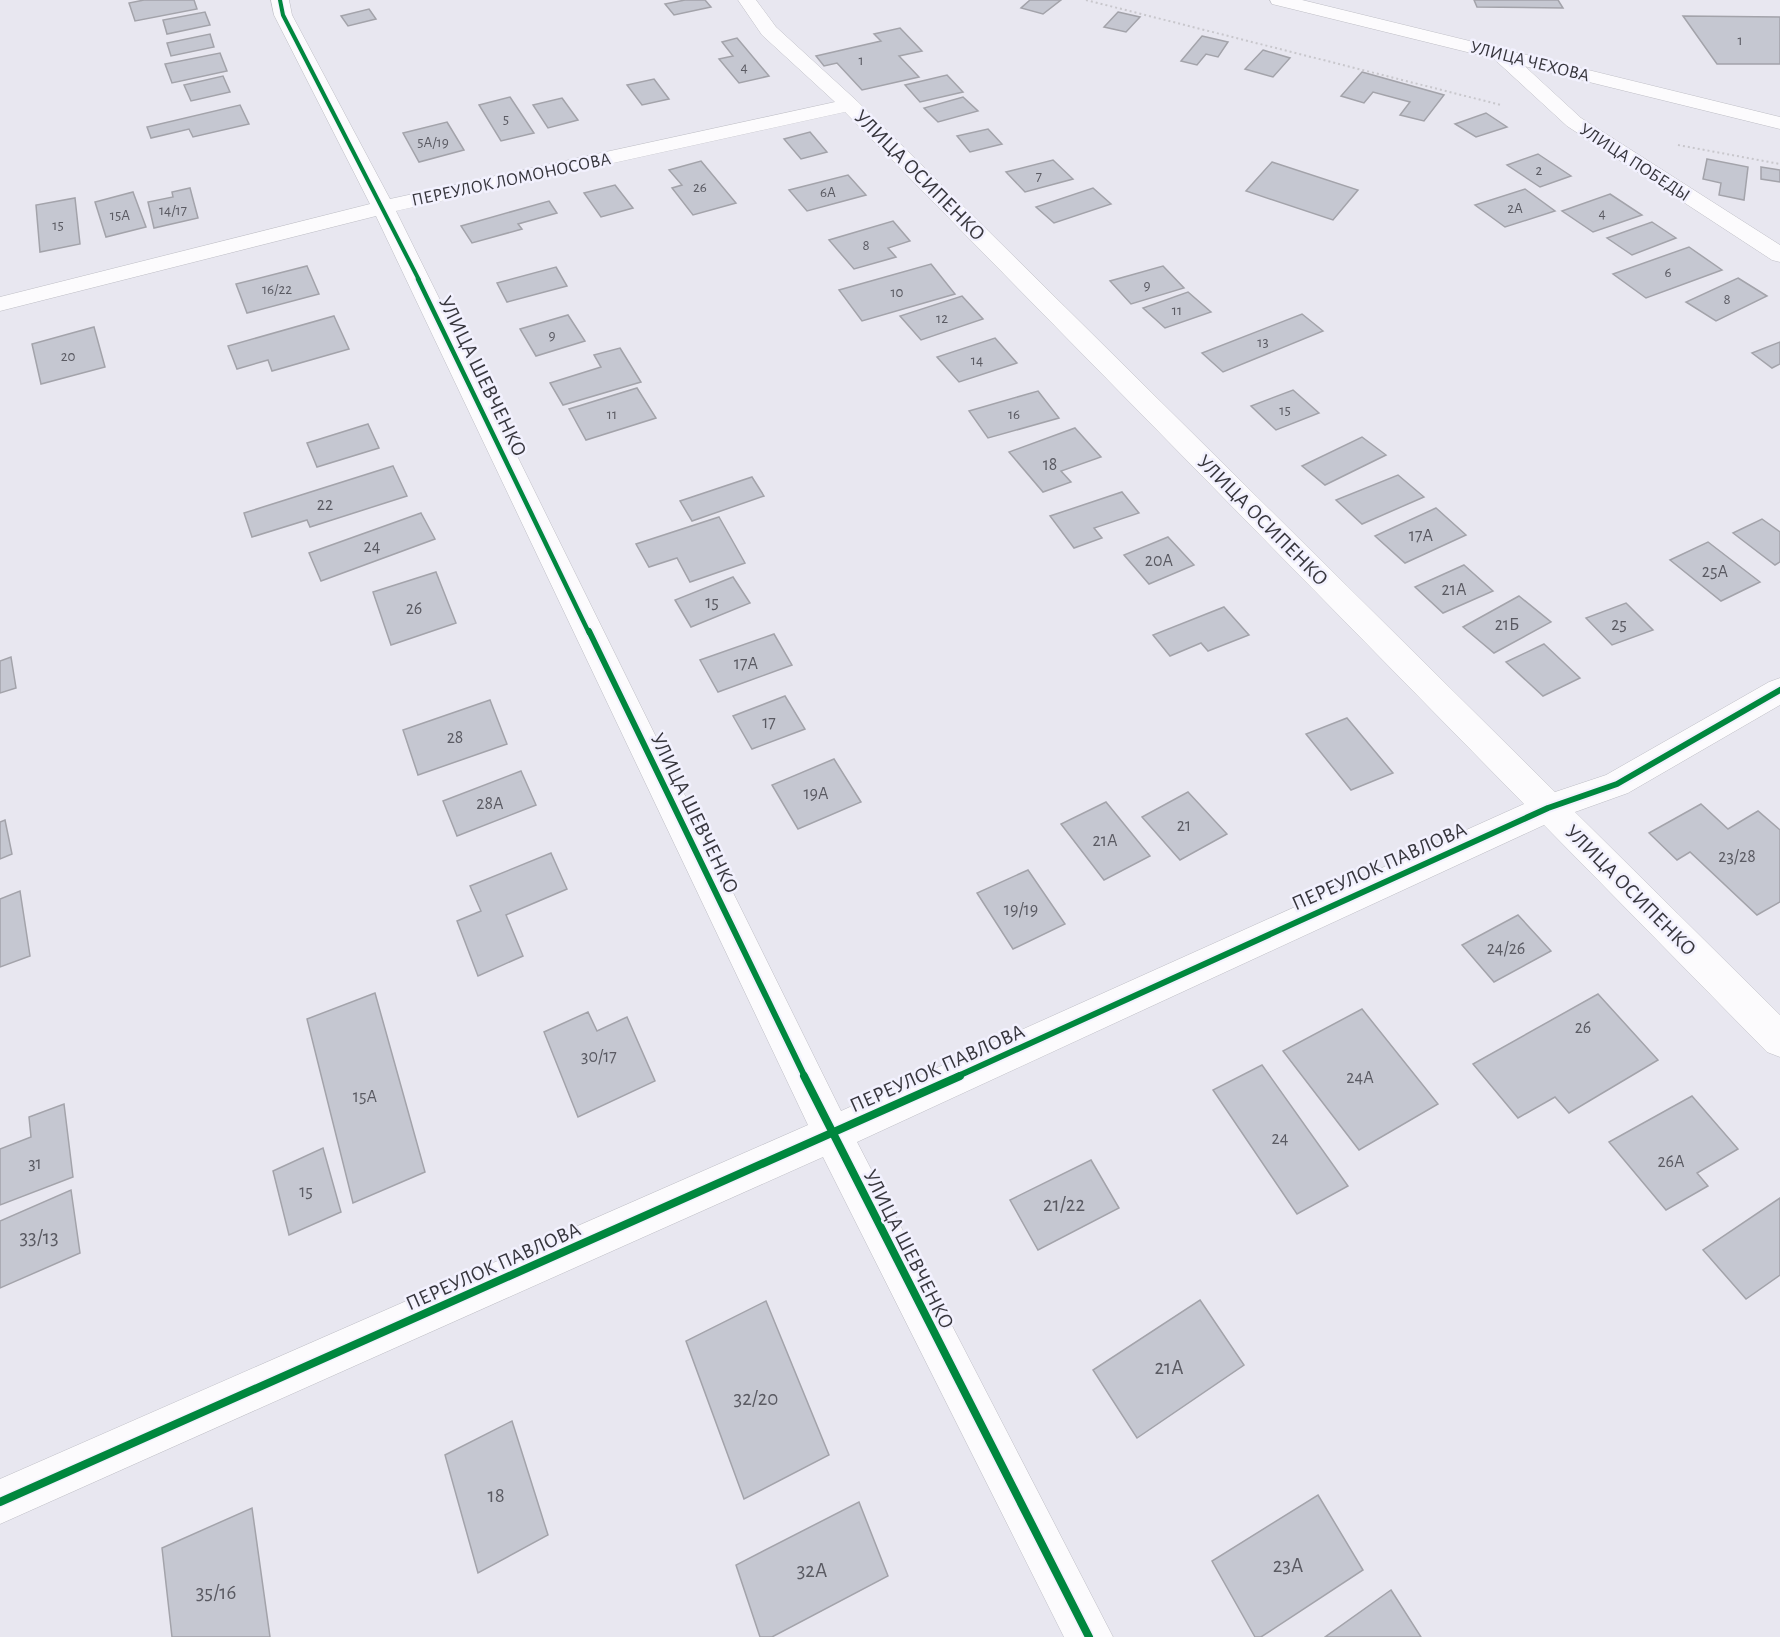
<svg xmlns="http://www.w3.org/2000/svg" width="1780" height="1637" viewBox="0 0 1780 1637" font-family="'Alegreya Sans',sans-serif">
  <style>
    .building { fill: #c5c7d1; stroke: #a3a3aa; stroke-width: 1.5 }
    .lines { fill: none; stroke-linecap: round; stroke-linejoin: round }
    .minor-casing { stroke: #bebec5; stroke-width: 1 }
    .secondary-casing { stroke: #bebec5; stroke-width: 1 }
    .path { stroke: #c8c7cc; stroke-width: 2; stroke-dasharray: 2 3; stroke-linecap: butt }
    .minor { fill: #fcfbfd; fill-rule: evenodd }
    .secondary { fill: #fcfbfd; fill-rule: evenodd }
    .cycleway-far3-casing { stroke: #f2f1fe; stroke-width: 6 }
    .cycleway-far2-casing { stroke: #f2f1fe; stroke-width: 8 }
    .cycleway-far1-casing { stroke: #f2f1fe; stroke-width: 10 }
    .cycleway-casing { stroke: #f2f1fe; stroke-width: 11 }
    .cycleway-far3 { stroke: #00873e; stroke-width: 4 }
    .cycleway-far2 { stroke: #00873e; stroke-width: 4.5 }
    .cycleway-far1 { stroke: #00873e; stroke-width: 6 }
    .cycleway { stroke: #00873e; stroke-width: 8 }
    .labels { text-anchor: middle; stroke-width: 5; stroke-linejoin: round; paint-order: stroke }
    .far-number-label { font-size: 15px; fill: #5a5a62 }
    .far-street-label { font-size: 18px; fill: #37363d; stroke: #f2f1fe }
    .number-label { font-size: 18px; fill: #5a5a62 }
    .street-label { font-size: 21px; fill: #37363d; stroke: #f2f1fe }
    .near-number-label { font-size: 21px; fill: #5a5a62 }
  </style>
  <rect width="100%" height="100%" fill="#e8e7f0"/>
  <g class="building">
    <polygon points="144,0 194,0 197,9 135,21 129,3"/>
    <polygon points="685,0 705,0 711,7 674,15 665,4"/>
    <polygon points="1030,0 1061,0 1043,14 1021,8"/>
    <polygon points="1474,0 1558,0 1563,8 1477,7"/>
    <polygon points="369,9 376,19 348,26 341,16"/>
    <polygon points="205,12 210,25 167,34 163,20"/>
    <polygon points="1118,12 1140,17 1126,32 1104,27"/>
    <polygon points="1683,16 1780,17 1780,64 1717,64"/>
    <polygon points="900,28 922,51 899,56 919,77 862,90 837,63 824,66 816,56 881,41 874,34"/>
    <polygon points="210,34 214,47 171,56 167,43"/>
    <polygon points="1202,36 1228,42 1218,57 1206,54 1197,65 1181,61"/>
    <polygon points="737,38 769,76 739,83 719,59 733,56 722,42"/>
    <polygon points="1263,50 1290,58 1273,77 1245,69"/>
    <polygon points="220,53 227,71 172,83 165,64"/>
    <polygon points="1362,72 1444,95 1424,121 1400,115 1410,102 1373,92 1364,103 1341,96"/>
    <polygon points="947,75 963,92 920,102 905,85"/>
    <polygon points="223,76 230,92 191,101 184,85"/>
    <polygon points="654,79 669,99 642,105 627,85"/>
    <polygon points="510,97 534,133 501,141 479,105"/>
    <polygon points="963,97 978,111 938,122 924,108"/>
    <polygon points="562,98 578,120 548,128 533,105"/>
    <polygon points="240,105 249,124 193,137 189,129 151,138 147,127"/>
    <polygon points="1486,113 1507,127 1476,137 1455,124"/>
    <polygon points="447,122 464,150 419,162 403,133"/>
    <polygon points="988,129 1002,144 970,152 957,136"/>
    <polygon points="810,132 827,152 801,159 784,139"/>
    <polygon points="1538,154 1571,176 1540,187 1507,165"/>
    <polygon points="1707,159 1748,167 1744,200 1719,195 1721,183 1703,179"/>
    <polygon points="1053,160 1073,179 1025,192 1006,172"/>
    <polygon points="701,161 736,203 693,215 672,188 682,185 669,170"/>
    <polygon points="1272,162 1358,190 1333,220 1246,191"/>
    <polygon points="1761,167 1780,170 1780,182 1761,179"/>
    <polygon points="848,175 866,195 807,211 789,190"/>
    <polygon points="615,185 633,208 601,217 584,193"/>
    <polygon points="190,188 198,218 154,228 148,202 173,197 172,192"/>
    <polygon points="1093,188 1111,204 1054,223 1036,207"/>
    <polygon points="1525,189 1555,211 1505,227 1475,205"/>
    <polygon points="133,192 146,227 106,237 95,202"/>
    <polygon points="1610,194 1642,215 1593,232 1562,211"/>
    <polygon points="75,198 80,244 40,252 36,205"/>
    <polygon points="549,201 557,213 518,224 522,229 472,243 461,226"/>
    <polygon points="893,221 910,241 888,248 896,257 854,269 829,240"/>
    <polygon points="1652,222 1676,238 1632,255 1607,238"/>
    <polygon points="1689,247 1722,270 1646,298 1613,274"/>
    <polygon points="931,264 955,294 862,321 839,290"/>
    <polygon points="307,266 319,294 247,313 236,284"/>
    <polygon points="1163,266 1184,288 1131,304 1110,281"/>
    <polygon points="556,267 567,286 507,302 497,283"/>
    <polygon points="1738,278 1767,296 1716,321 1686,302"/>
    <polygon points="1188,292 1211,312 1165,328 1143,308"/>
    <polygon points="962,296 983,319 921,340 900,316"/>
    <polygon points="1302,314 1323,331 1223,372 1202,353"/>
    <polygon points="568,315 585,341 536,356 520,329"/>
    <polygon points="334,316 349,349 272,371 268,360 237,369 228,346"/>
    <polygon points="94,327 105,367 41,384 32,344"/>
    <polygon points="995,338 1017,363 959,382 937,357"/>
    <polygon points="1780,342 1780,364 1772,368 1752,353"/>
    <polygon points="620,348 641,382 563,405 550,383 601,367 594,355"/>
    <polygon points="637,388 656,418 586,440 569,409"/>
    <polygon points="1293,390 1319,413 1276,430 1251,406"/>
    <polygon points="1038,391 1059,418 988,438 969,411"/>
    <polygon points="368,424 379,448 317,467 307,443"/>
    <polygon points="1075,428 1101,457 1061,471 1071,482 1043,492 1009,452"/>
    <polygon points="1362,437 1386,455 1325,485 1302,466"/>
    <polygon points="393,466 407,496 310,527 307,520 252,537 244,513"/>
    <polygon points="1398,475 1424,497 1362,524 1336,500"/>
    <polygon points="752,477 764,496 692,521 680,501"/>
    <polygon points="1122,492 1139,513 1094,528 1102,538 1074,548 1050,516"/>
    <polygon points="1436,508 1466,535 1405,563 1375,536"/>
    <polygon points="421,513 435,539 321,581 309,553"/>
    <polygon points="719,517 745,563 690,582 677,558 649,567 636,544"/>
    <polygon points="1762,519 1780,532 1780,562 1775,565 1733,533"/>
    <polygon points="1168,537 1194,565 1149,584 1124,555"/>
    <polygon points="1708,542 1760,582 1721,601 1670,560"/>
    <polygon points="1464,565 1493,591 1443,613 1415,587"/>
    <polygon points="436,572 456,623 391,645 373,592"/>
    <polygon points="733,577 750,603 691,627 675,600"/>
    <polygon points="1519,596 1551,622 1494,653 1463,627"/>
    <polygon points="1626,603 1653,630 1612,645 1586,618"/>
    <polygon points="1224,607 1249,635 1208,651 1201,643 1170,656 1153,635"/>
    <polygon points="774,634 792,665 718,692 700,660"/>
    <polygon points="1544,644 1580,678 1543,696 1506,662"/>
    <polygon points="11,657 16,688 0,693 0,661"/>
    <polygon points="785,696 805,729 752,749 733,716"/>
    <polygon points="490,700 507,744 418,775 403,730"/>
    <polygon points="1347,718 1393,773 1351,790 1306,734"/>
    <polygon points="834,759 861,802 798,829 772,785"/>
    <polygon points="521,771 536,805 457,836 443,801"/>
    <polygon points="1188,792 1227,834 1180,860 1142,817"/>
    <polygon points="1106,802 1150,856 1104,880 1061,824"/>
    <polygon points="1701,804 1728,829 1758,811 1780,830 1780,902 1757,915 1690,852 1677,860 1649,833"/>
    <polygon points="5,820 12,854 0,859 0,822"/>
    <polygon points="551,853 567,889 506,915 523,956 478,976 457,921 481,911 470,886"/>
    <polygon points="1028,870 1065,924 1013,949 977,893"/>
    <polygon points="20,891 30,956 0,967 0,899"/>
    <polygon points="1518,915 1551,951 1494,982 1462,945"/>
    <polygon points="375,993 425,1172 353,1203 307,1019"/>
    <polygon points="1598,994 1658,1060 1569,1113 1555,1097 1518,1118 1473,1064"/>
    <polygon points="1362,1009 1438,1104 1359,1150 1283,1051"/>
    <polygon points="588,1012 597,1031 627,1017 655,1081 578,1117 544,1032"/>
    <polygon points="1262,1065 1348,1186 1297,1214 1213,1090"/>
    <polygon points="1692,1096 1738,1149 1697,1173 1708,1186 1666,1210 1609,1142"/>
    <polygon points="64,1104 73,1177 0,1205 0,1149 31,1137 29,1117"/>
    <polygon points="323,1148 341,1212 289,1235 273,1171"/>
    <polygon points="1091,1160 1119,1208 1038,1250 1010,1200"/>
    <polygon points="71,1190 80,1253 0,1288 0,1221"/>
    <polygon points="1780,1198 1780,1275 1746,1299 1703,1250"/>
    <polygon points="1200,1300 1244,1365 1137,1438 1093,1370"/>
    <polygon points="766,1301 829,1455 744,1499 686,1341"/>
    <polygon points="512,1421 548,1535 478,1573 445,1455"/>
    <polygon points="1318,1495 1363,1570 1261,1637 1255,1637 1212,1561"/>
    <polygon points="859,1502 888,1576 772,1637 760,1637 736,1565"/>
    <polygon points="252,1508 270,1637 172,1637 162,1548"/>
    <polygon points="1391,1590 1421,1637 1325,1637"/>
  </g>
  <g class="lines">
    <defs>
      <g id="minor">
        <path d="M271,0h18l3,15 98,184 445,-97 -73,-67 -24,-35h18l20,27 81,74 698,691 51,-17 163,-93 11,-4v27l-152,88 -53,19 205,203v42l-13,-5 -223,-227 -687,317 256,495h-49l-241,-480 -823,367v-45l808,-354 -432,-909 -376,95v-14l370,-93 -96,-189zM845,112l679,692 -683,307 -445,-900z"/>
        <polygon points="1500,48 1507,50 1581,118 1780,245 1780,262 1772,260 1567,126 1493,58 1490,54 1493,50"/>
      </g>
      <polygon id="secondary" points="1270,0 1302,0 1780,117 1780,129 1272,4"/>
    </defs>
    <use href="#minor" class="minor-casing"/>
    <use href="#secondary" class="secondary-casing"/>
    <g class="path">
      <polyline points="1086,0 1501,105"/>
      <polyline points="1678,145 1780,164"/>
    </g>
    <use href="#minor" class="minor"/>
    <use href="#secondary" class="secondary"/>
    <defs>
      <polyline id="cycleway-far3" points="280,0 283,15 419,280"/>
      <polyline id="cycleway-far2" points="418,279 589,633"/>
      <g id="cycleway-far1">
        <polyline points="589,631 805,1077"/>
        <polyline points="956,1077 1548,808 1617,784 1780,690"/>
      </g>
      <g id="cycleway">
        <polyline points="804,1076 1089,1637"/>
        <polyline points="0,1502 960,1076"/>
      </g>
    </defs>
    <use href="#cycleway-far3" class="cycleway-far3-casing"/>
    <use href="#cycleway-far2" class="cycleway-far2-casing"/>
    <use href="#cycleway-far1" class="cycleway-far1-casing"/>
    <use href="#cycleway" class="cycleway-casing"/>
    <use href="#cycleway-far3" class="cycleway-far3"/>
    <use href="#cycleway-far2" class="cycleway-far2"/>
    <use href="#cycleway-far1" class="cycleway-far1"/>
    <use href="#cycleway" class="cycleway"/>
  </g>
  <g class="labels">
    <g class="far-number-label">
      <text x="1740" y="45">1</text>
      <text x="861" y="65">1</text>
      <text x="744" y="72">4</text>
      <text x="506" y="124">5</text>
      <text x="433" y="147">5А/19</text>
      <text x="1539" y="175">2</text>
      <text x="1039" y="181">7</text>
      <text x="700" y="192">26</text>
      <text x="828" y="197">6А</text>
      <text x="1515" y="213">2А</text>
      <text x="173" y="215">14/17</text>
      <text x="1602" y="218">4</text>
      <text x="120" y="220">15А</text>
      <text x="58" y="230">15</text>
      <text x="866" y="250">8</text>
      <text x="1668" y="277">6</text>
      <text x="1147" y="290">9</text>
      <text x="277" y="294">16/22</text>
      <text x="897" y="297">10</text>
      <text x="1727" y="304">8</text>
      <text x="1177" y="315">11</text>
      <text x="942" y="323">12</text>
      <text x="552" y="340">9</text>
      <text x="1263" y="347">13</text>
      <text x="68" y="361">20</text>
      <text x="977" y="365">14</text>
      <text x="1285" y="415">15</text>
      <text x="612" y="419">11</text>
      <text x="1014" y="419">16</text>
    </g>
    <g class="far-street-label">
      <text transform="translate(1530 61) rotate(14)" y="6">УЛИЦА ЧЕХОВА</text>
      <text transform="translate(1635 162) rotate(33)" y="6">УЛИЦА ПОБЕДЫ</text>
      <text transform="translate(511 179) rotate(-12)" y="6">ПЕРЕУЛОК ЛОМОНОСОВА</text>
    </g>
    <g class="number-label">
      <text x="1050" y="470">18</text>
      <text x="325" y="510">22</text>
      <text x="1421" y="541">17А</text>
      <text x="372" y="552">24</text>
      <text x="1159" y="566">20А</text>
      <text x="1715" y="577">25А</text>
      <text x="1454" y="595">21А</text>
      <text x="712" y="608">15</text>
      <text x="414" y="614">26</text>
      <text x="1507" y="630">21Б</text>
      <text x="1619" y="630">25</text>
      <text x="746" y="669">17А</text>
      <text x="769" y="728">17</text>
      <text x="455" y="743">28</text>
      <text x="816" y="799">19А</text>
      <text x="490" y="809">28А</text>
      <text x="1184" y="831">21</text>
      <text x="1105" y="846">21А</text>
      <text x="1737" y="862">23/28</text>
      <text x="1021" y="915">19/19</text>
      <text x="1506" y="954">24/26</text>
      <text x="1583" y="1033">26</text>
      <text x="599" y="1062">30/17</text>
      <text x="1360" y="1083">24А</text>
      <text x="365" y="1102">15А</text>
      <text x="1280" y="1144">24</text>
      <text x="1671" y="1167">26А</text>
      <text x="35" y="1169">31</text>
      <text x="306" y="1197">15</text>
    </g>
    <g class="street-label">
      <text transform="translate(920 175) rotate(45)" y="7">УЛИЦА ОСИПЕНКО</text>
      <text transform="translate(483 376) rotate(64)" y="7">УЛИЦА ШЕВЧЕНКО</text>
      <text transform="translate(1263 520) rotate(45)" y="7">УЛИЦА ОСИПЕНКО</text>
      <text transform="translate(695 813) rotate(64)" y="7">УЛИЦА ШЕВЧЕНКО</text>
      <text transform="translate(1379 866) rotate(-24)" y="7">ПЕРЕУЛОК ПАВЛОВА</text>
      <text transform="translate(1631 890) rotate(45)" y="7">УЛИЦА ОСИПЕНКО</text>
      <text transform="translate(937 1068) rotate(-24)" y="7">ПЕРЕУЛОК ПАВЛОВА</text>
      <text transform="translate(909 1249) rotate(63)" y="7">УЛИЦА ШЕВЧЕНКО</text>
      <text transform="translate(493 1266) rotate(-24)" y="7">ПЕРЕУЛОК ПАВЛОВА</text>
    </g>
    <g class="near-number-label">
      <text x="1064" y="1211">21/22</text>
      <text x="39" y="1244">33/13</text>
      <text x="1169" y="1374">21А</text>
      <text x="756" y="1405">32/20</text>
      <text x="496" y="1502">18</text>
      <text x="1288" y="1572">23А</text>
      <text x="812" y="1577">32А</text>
      <text x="216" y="1599">35/16</text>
    </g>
  </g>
</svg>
